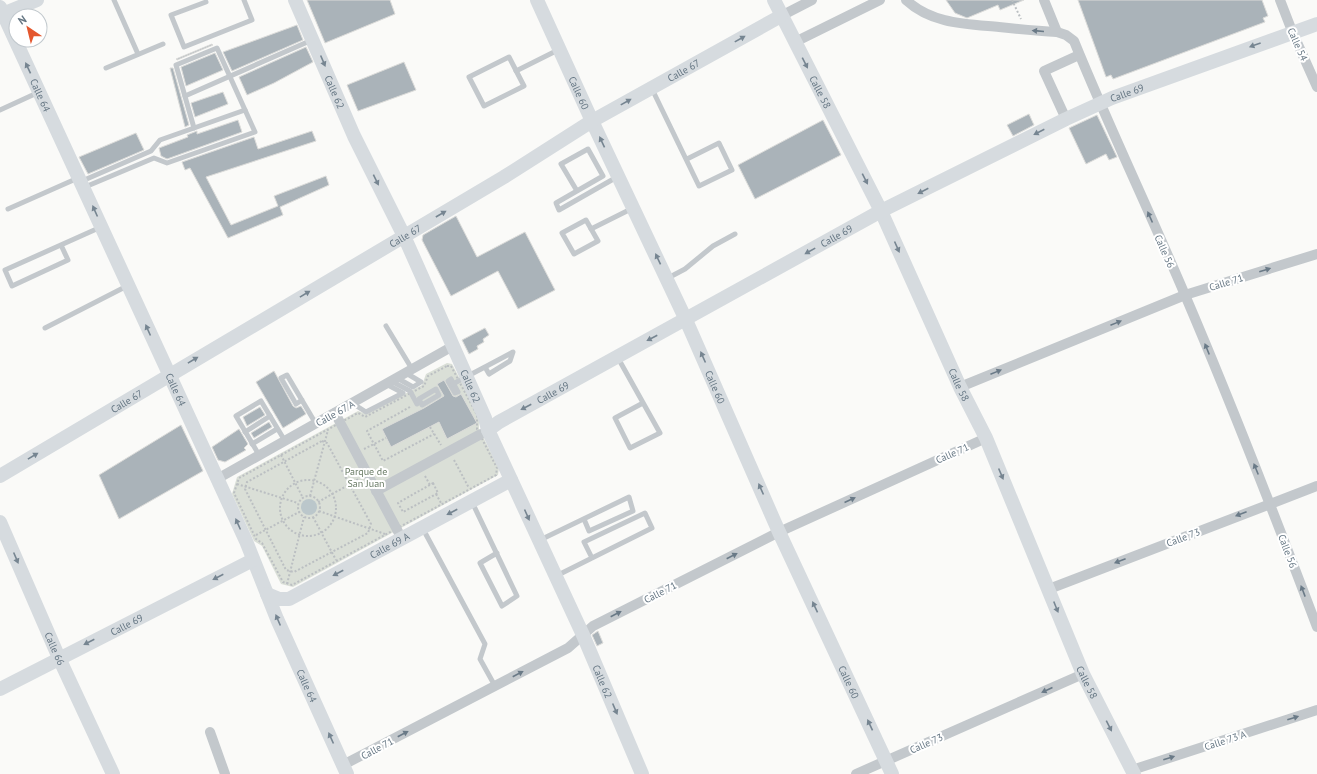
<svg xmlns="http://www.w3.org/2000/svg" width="1317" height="774" viewBox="0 0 1317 774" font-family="'PT Sans',sans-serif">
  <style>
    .green { fill: #dadfd7 }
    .water { fill: #bbc7cb }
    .building { fill: #aab3b9; stroke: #dcdcda }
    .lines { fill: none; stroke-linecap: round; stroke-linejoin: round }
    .path { stroke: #bbbfc2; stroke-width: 2; stroke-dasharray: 2 2; stroke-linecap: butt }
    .lane { stroke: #c3c8cc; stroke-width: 5 }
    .street { stroke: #c3c8cc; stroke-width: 10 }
    .secondary { stroke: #d6dbdf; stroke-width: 14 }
    .oneway { fill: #6a7a87 }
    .oneway2 { fill: #768591 }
    .labels { text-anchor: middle; stroke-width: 4; stroke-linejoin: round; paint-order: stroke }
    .street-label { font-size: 10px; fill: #657683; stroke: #fff }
    .park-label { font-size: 10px; fill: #687a64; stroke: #fff }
  </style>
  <rect width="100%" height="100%" fill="#fafaf8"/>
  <polygon class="green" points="447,363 452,364 479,415 479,429 499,468 498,475 293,587 281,584 262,546 254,541 232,494 237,477 358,411 366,414 422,385 426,374"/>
  <circle class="water" cx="309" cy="507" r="8"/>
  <g class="building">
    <polygon points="307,0 390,0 395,14 325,43"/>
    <polygon points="946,0 1024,0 1000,10 998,5 967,18 955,13"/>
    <polygon points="1078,0 1262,0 1268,16 1263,18 1265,22 1113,79 1111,75 1106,77"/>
    <polygon points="297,25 303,40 232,71 223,52"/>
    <polygon points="212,44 213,45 177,60 176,59"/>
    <polygon points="306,47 313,62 274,83 247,95 239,77"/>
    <polygon points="215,53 223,70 186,86 181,67"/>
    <polygon points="404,62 416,90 358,111 347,85"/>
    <polygon points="170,68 173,68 189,125 185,127"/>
    <polygon points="223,92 228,104 195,117 191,103"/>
    <polygon points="1029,114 1034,125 1013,136 1007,125"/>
    <polygon points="1097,115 1117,157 1109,160 1106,154 1086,164 1069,128"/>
    <polygon points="238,120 242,132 167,159 161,156 159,148 188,137 187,135 197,131 197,134"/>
    <polygon points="823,120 841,155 755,199 738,165"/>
    <polygon points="312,131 316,141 206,177 231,225 278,206 274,196 326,176 329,185 280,207 283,215 228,238 190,168 185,170 182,162 254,137 258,149"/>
    <polygon points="136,133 144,150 88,174 79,157"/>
    <polygon points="456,216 477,257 525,232 555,290 518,309 498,271 451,296 422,240 423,235"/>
    <polygon points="485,328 489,335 483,339 484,342 477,346 478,349 469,354 462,340"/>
    <polygon points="274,371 293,406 296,408 301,406 306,414 283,428 256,382"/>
    <polygon points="444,380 453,396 456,397 461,394 477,423 447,439 439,422 391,447 382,429 424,408 444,396 437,384"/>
    <polygon points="260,407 265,415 247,426 243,417"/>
    <polygon points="269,422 272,427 254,438 251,433"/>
    <polygon points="181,425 203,471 119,519 99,475"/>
    <polygon points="239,429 248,444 244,448 246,450 225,462 218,460 212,447"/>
    <polygon points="598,631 603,643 597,646 592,635"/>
  </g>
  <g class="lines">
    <g class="path">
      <polyline points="1012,0 1021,19"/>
      <polygon points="447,366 451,366 477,415 477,429 497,468 496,475 292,585 283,582 262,543 256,539 234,493 239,478 358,413 365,417 424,386 428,376"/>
      <polyline points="410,407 367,431 383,461 434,434"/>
      <polyline points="430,427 441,445"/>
      <polygon points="322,441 327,443 371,524 368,533 294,572 286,570 245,489 247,482"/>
      <polyline points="364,449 386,438"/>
      <polyline points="281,455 303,498"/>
      <polyline points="454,460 469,488"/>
      <polyline points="425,476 430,485"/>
      <circle cx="308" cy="508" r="28"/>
      <polygon points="433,483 438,493 403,512 398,503"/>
      <polyline points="237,484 298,503"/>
      <polyline points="436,494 441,503"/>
      <polyline points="310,496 328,430"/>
      <circle cx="309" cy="507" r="11"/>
      <polyline points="318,502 359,479"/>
      <polyline points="319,511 385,534"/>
      <polyline points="313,517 336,560"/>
      <polyline points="256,535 299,512"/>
      <polyline points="287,584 304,517"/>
    </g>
    <g class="lane">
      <polyline points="114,0 138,54"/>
      <polyline points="206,2 171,15 184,47 252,20 244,0"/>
      <polygon points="509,57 524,86 484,106 469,77"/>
      <polyline points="106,68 163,44"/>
      <polyline points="516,71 558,50"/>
      <polyline points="652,89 699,186 732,170 719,143 687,159"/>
      <polyline points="185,96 312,40"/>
      <polyline points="0,110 37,93"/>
      <polyline points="82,181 151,151 160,140 245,110"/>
      <polyline points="85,187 154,158 167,163 255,132 217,48 176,65 194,128"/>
      <polyline points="577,191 561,164 588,149 603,176 556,203 559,210 617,177"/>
      <polyline points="8,209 78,178"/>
      <polygon points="586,220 598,241 574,254 562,233"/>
      <polyline points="591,229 633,208"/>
      <polyline points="61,245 68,260 12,286 5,270 101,227"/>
      <polyline points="668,278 685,269 713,246 735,234"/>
      <polyline points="386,326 412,369"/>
      <polyline points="45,328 127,286"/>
      <polyline points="618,358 660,433 630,448 615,418 643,403"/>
      <polyline points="397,378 413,387 421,382 406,373"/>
      <polygon points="451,379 458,392 455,393 448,381"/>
      <polyline points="391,381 410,391 417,404 420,402"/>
      <path d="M453,384c20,-11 40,-21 60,-32l-3,9 -21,13 -4,-7"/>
      <polygon points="436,389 439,395 422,405 419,399"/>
      <polyline points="302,400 296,404 281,378 287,375 316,424"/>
      <polyline points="352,403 366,412 403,393 386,384"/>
      <polyline points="245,432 270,416"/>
      <polyline points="252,444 277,429"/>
      <polyline points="259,455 236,416 261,401 285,441"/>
      <polyline points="472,502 517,596 502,606 480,563 497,553"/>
      <polyline points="423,529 485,644 480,659 495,686"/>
      <polyline points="540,540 629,497 633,511 589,531 584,519"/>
      <polyline points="556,576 652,528 645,513 584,542 592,558"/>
    </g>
    <g class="street">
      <path d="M906,0c26,24 60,24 93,27 19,2 39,4 58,5l9,3 8,6c35,86 75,169 111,254 47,110 90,221 132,332"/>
      <polyline points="1044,0 1057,32"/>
      <polyline points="1280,0 1292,31 1317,87"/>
      <polyline points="781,16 812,0"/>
      <polyline points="795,42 880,0"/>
      <polyline points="1066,119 1044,71 1079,55"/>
      <polyline points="960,387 1185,295 1317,254"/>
      <polyline points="335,413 402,539"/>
      <polyline points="217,479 453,346"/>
      <polyline points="376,491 481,434"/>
      <polyline points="1049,589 1317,486"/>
      <polyline points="210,732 225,774"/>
      <polyline points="343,765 568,648 593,626 779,532 986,438"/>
      <polyline points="1132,770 1317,710"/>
      <polyline points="856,774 1083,674"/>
    </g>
    <g class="secondary">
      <path id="s1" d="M295,0l59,136 50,100 81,182 3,12 95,205 59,139"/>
      <path id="s2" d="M537,0l55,121 94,199 93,212 113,242"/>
      <path id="s3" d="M774,0l107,211 79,176 26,51 97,236 51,100"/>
      <path id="s4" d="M0,7l246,534 31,78 70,155"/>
      <polyline points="0,15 37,0"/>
      <path id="s5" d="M488,430l11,-8 382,-211 185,-92 46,-21 205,-74"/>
      <path id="s6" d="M0,476l504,-299 88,-56 189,-105"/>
      <path id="s7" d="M0,522l59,136 54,116"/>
      <path id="s8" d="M267,594l12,5h10l222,-119"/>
      <path id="s9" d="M0,689l253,-129"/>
    </g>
  </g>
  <defs><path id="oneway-solid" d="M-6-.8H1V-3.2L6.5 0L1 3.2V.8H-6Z"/></defs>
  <g class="oneway">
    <use href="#oneway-solid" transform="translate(1038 31) rotate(-175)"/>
    <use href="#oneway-solid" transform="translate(1150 217) rotate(-114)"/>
    <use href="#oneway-solid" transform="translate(1265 270) rotate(-17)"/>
    <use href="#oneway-solid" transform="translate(1116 323) rotate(-22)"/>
    <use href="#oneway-solid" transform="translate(1207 349) rotate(-112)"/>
    <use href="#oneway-solid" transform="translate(996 372) rotate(-22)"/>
    <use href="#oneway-solid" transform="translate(1256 469) rotate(-112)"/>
    <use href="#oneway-solid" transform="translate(850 500) rotate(-24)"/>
    <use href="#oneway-solid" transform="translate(1241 514) rotate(159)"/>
    <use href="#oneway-solid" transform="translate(732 556) rotate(-27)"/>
    <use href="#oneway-solid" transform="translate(1120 561) rotate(159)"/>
    <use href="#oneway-solid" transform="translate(1303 591) rotate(-111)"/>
    <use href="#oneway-solid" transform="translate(616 614) rotate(-27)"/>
    <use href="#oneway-solid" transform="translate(518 674) rotate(-28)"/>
    <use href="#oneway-solid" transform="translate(1047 690) rotate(156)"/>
    <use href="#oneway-solid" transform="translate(1293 718) rotate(-18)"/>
    <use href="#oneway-solid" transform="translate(403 734) rotate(-28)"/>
    <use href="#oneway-solid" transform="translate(1169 758) rotate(-18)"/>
  </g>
  <g class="oneway2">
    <use href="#oneway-solid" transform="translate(740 39) rotate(-29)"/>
    <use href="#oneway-solid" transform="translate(1255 45) rotate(160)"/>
    <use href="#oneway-solid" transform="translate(323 61) rotate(67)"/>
    <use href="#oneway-solid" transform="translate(805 63) rotate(63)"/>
    <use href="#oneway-solid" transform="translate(28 68) rotate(-115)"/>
    <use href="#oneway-solid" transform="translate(626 102) rotate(-29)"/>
    <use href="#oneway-solid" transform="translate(1039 132) rotate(153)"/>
    <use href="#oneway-solid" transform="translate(602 142) rotate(-115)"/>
    <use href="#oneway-solid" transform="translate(865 179) rotate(63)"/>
    <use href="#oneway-solid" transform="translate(376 180) rotate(64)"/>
    <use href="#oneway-solid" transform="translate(923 191) rotate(153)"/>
    <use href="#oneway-solid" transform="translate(95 211) rotate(-114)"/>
    <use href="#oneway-solid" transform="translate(441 214) rotate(-30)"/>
    <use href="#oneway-solid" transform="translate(897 247) rotate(66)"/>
    <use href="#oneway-solid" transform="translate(810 251) rotate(151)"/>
    <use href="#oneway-solid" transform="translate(658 259) rotate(-115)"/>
    <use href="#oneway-solid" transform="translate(305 294) rotate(-31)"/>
    <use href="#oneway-solid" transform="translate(148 330) rotate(-114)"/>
    <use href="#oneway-solid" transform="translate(652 338) rotate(152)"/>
    <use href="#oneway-solid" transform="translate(703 357) rotate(-114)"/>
    <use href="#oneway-solid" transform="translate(193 360) rotate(-31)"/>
    <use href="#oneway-solid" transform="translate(526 407) rotate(152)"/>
    <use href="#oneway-solid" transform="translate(33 456) rotate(-31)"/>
    <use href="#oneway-solid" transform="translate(1001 474) rotate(67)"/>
    <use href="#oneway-solid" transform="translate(761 489) rotate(-114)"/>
    <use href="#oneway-solid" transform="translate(452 512) rotate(152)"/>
    <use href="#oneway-solid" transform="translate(527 515) rotate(66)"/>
    <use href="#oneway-solid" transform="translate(238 524) rotate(-114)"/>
    <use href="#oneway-solid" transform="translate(16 558) rotate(67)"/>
    <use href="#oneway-solid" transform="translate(338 573) rotate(152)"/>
    <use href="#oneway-solid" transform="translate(218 577) rotate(153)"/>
    <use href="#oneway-solid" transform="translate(815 607) rotate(-115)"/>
    <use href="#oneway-solid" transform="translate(1056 607) rotate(68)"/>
    <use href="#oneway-solid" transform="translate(278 620) rotate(-113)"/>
    <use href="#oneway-solid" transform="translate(89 642) rotate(153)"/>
    <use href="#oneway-solid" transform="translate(615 709) rotate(67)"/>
    <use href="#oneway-solid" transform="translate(870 725) rotate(-115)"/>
    <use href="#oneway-solid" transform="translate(1109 726) rotate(63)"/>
    <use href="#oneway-solid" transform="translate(331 738) rotate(-114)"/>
  </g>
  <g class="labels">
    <g class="street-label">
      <text transform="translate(1298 44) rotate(66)" y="4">Calle 54</text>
      <text dy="4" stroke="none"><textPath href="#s6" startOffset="795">Calle 67</textPath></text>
      <text dy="4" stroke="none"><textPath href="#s1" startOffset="100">Calle 62</textPath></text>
      <text dy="4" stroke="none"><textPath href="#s3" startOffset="103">Calle 58</textPath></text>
      <text dy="4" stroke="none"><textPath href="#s2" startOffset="102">Calle 60</textPath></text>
      <text dy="4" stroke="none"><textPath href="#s5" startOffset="723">Calle 69</textPath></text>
      <text dy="4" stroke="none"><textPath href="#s4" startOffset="97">Calle 64</textPath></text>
      <text dy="4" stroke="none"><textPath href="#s6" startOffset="471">Calle 67</textPath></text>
      <text dy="4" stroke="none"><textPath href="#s5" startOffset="399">Calle 69</textPath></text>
      <text transform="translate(1165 251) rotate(66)" y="4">Calle 56</text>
      <text transform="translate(1226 282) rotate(-17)" y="4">Calle 71</text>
      <text dy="4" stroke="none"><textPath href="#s3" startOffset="427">Calle 58</textPath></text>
      <text dy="4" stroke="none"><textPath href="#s1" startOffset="424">Calle 62</textPath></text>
      <text dy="4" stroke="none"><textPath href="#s2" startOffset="426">Calle 60</textPath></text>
      <text dy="4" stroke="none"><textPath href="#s4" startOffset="421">Calle 64</textPath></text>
      <text dy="4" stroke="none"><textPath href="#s5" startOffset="75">Calle 69</textPath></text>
      <text dy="4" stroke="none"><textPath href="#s6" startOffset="147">Calle 67</textPath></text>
      <text transform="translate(335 413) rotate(-29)" y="4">Calle 67 A</text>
      <text transform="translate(952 453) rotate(-24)" y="4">Calle 71</text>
      <text transform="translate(1183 537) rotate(-21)" y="4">Calle 73</text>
      <text dy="4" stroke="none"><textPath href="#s8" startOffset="137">Calle 69 A</textPath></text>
      <text transform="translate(1288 551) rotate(69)" y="4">Calle 56</text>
      <text transform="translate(660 592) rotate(-27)" y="4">Calle 71</text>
      <text dy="4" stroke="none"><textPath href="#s9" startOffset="142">Calle 69</textPath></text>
      <text dy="4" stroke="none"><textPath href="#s7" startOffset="138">Calle 66</textPath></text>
      <text dy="4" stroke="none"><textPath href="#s1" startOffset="748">Calle 62</textPath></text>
      <text dy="4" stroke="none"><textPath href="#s2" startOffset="750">Calle 60</textPath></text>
      <text dy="4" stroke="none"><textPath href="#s3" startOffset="751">Calle 58</textPath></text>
      <text dy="4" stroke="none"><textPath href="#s4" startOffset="745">Calle 64</textPath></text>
      <text transform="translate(1225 740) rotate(-18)" y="4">Calle 73 A</text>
      <text transform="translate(926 743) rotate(-24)" y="4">Calle 73</text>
      <text transform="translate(377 748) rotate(-28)" y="4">Calle 71</text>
    </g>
    <g class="park-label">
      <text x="366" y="475">Parque de<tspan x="366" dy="12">San Juan</tspan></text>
    </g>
  </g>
  <g transform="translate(28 28) rotate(325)"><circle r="19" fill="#ffffff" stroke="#c1c8cd"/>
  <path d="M0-3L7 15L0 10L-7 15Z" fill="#e4572e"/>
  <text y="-6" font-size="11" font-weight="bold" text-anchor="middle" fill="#657683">N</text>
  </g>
</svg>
